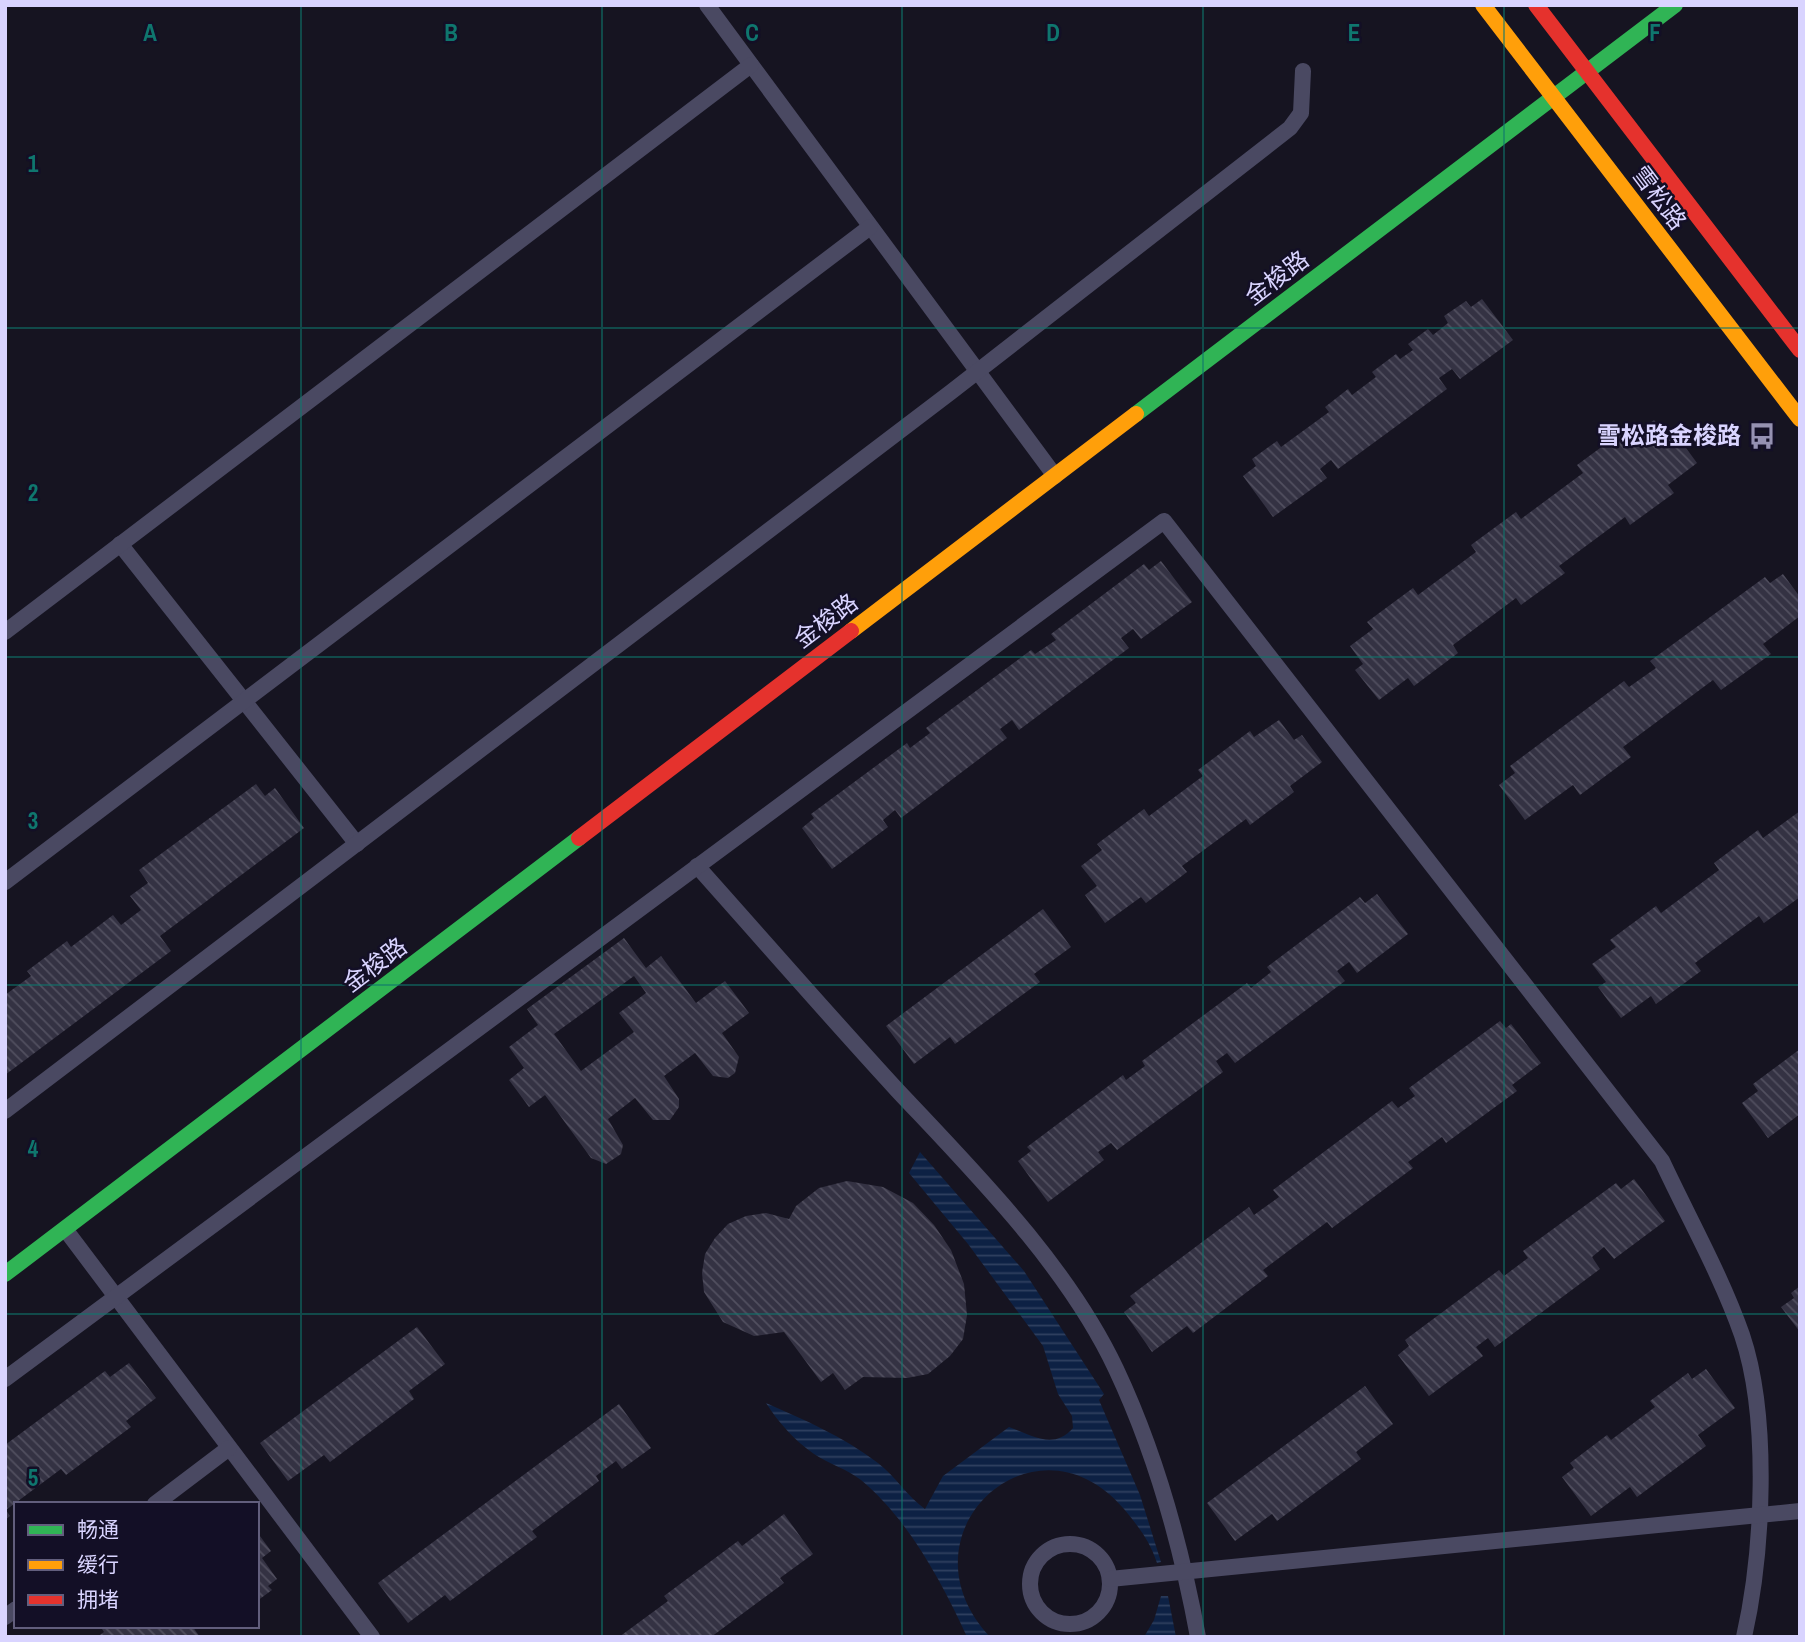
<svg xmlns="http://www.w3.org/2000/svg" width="1805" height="1642" viewBox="0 0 1805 1642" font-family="'Archivo Narrow','Noto Sans SC',sans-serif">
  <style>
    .water { fill: url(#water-rules) }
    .building { fill: url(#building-back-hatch); fill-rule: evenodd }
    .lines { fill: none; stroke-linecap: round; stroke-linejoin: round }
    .lane { stroke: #4a4962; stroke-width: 16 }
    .fast { stroke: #30b455; stroke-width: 16 }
    .slow { stroke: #ff9f0a; stroke-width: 16 }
    .jam { stroke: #e5322d; stroke-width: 16 }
    .grid { fill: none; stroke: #0f766e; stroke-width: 2; stroke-opacity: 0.55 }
    .labels { text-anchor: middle; stroke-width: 5; stroke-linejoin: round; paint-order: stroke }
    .street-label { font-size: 24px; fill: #d9d4ff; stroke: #130f26 }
    .poi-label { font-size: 24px; font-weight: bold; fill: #d9d4ff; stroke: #130f26; text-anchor: end }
    .grid-label { font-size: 23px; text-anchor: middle; font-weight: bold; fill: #0f766e; stroke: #130f26; stroke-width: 5; stroke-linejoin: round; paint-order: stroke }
  </style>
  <defs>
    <pattern id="water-rules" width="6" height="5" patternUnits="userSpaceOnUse" patternTransform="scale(1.75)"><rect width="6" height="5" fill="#0d2144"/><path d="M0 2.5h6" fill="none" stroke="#304060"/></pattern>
    <pattern id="building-back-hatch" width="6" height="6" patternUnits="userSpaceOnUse" patternTransform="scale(1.75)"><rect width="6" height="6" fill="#343243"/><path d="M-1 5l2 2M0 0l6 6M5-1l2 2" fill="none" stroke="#514f5f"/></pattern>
  </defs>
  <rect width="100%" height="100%" fill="#161421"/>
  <g class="water">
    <path d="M920,1152l104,119 80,123 -5,6 41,95 21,67 -4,1c-7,-22 -19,-37 -33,-54 -89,-105 -230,25 -134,128h-23c-25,-55 -59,-118 -106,-157 -14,-11 -32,-16 -47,-26 -19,-13 -36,-32 -48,-51 39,17 78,34 112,60 17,13 29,33 47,46l18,-33 66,-49c24,9 45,23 64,1l-1,-12 -14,-22 -15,-48 -75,-102 -59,-71z"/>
    <polygon points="1161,1596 1168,1596 1176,1637 1144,1637 1154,1620"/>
  </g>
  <g class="building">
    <polygon points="1482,299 1513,340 1460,379 1452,369 1439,378 1447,389 1338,469 1331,460 1320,469 1327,478 1273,517 1243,476 1256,466 1252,459 1277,441 1281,447 1329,412 1325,407 1348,389 1352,395 1376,377 1372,372 1396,354 1400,359 1413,350 1408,344 1428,329 1433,335 1448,323 1444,316 1466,301 1471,307"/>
    <polygon points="1654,420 1668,438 1675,433 1697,463 1668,485 1674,493 1630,525 1625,517 1559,566 1565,573 1521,605 1516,598 1453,645 1458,653 1414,686 1408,678 1379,700 1355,670 1363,664 1350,646 1373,629 1367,622 1413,588 1418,595 1476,552 1471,545 1516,512 1521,519 1583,473 1577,465 1626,429 1632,437"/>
    <polygon points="1161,561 1192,602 1141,639 1133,629 1121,638 1129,648 1019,730 1012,720 1000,729 1007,738 901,818 895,810 883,820 888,827 832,869 802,828 814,818 811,814 907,743 910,748 930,733 926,728 1031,650 1035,654 1056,640 1051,634 1144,564 1149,570"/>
    <polygon points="1783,574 1800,597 1800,616 1763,644 1771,654 1721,690 1713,680 1623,747 1631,757 1580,795 1573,785 1525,820 1499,785 1515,773 1510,766 1624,681 1629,687 1656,668 1650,661 1765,577 1770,583"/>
    <polygon points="1279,720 1294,740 1302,735 1322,762 1290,786 1294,792 1250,825 1246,819 1182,866 1187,872 1146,903 1141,897 1105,923 1085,895 1097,886 1081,866 1102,850 1097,844 1144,809 1149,816 1203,776 1198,770 1250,731 1254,737"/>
    <polygon points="256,784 265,796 275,788 304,828 160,936 171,951 5,1075 5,995 31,976 27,971 67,941 71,947 113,915 121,925 141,910 130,896 148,883 139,870"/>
    <polygon points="1800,811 1800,897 1764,923 1759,916 1695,963 1701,971 1656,1004 1651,996 1621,1018 1598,987 1606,982 1592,964 1616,947 1610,940 1656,906 1661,913 1719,870 1714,863 1758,830 1763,838"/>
    <polygon points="1377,894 1408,934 1357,973 1349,962 1337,971 1345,981 1235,1063 1227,1053 1216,1061 1223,1072 1117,1150 1111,1143 1098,1152 1104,1160 1048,1202 1018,1161 1031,1151 1027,1147 1123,1075 1126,1080 1145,1066 1142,1061 1247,983 1251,988 1271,972 1267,967 1360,897 1365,903"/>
    <polygon points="1043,909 1071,947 1034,974 1040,982 955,1044 950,1037 914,1064 886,1026"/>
    <path d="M624,938l22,30 15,-12 35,47 29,-22 24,32 -27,20 17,24 -4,16 -7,5 -15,-2 -18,-23 -31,23 15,23v8l-9,13h-17l-18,-22 -27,21 15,26 -2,9 -15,10 -15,-6 -46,-63 -16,12 -20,-27 15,-12 -15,-21 29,-22 -11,-16zM634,976l12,17 -27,20 15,19 -53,39 -27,-37z"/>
    <polygon points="1500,1021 1506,1028 1511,1024 1541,1063 1512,1085 1517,1091 1446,1143 1442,1137 1408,1162 1413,1168 1332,1228 1327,1222 1263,1270 1268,1276 1193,1333 1187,1326 1152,1352 1124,1312 1136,1303 1130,1296 1249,1207 1254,1215 1279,1197 1273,1190 1392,1101 1398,1108 1415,1096 1409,1088"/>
    <polygon points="1800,1049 1800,1114 1768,1138 1742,1103 1758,1091 1753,1084"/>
    <polygon points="1634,1179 1665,1221 1614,1259 1604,1247 1592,1257 1600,1269 1495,1347 1488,1338 1476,1347 1483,1356 1429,1396 1398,1355 1409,1346 1405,1340 1499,1270 1504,1276 1528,1258 1523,1251 1616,1183 1621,1189"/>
    <polygon points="847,1181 883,1187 913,1203 934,1225 951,1250 964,1284 967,1315 963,1339 950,1356 928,1374 907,1378 863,1377 845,1390 833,1373 821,1382 784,1332 754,1336 723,1322 704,1292 702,1273 705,1254 715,1238 728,1224 746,1216 766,1213 789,1219 796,1206 819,1188"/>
    <polygon points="1800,1286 1800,1332 1781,1307 1794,1298 1791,1293"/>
    <polygon points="417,1327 445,1364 409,1391 414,1399 330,1462 324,1455 288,1481 260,1443"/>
    <polygon points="129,1363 156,1398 126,1421 131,1427 66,1475 61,1469 6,1510 10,1516 5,1520 5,1445 105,1371 110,1377"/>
    <polygon points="1706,1369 1735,1408 1698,1435 1706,1446 1637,1497 1630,1487 1591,1516 1562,1477 1574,1468 1570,1463 1607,1435 1611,1440 1655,1407 1650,1401 1688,1373 1692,1379"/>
    <polygon points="1365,1386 1393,1424 1356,1452 1361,1459 1277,1521 1272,1514 1235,1541 1207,1503"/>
    <polygon points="619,1404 651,1448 622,1469 616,1461 596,1476 599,1481 532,1531 537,1537 450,1601 445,1595 408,1623 378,1583"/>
    <polygon points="784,1514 813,1554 780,1578 784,1583 711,1637 619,1637 668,1601 664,1596 738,1541 742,1546"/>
    <polygon points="257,1532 271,1551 262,1558 277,1579 268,1586 272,1590 257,1601"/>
    <polygon points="100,1626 192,1626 200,1637 97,1637 104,1632"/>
  </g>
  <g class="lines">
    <g class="lane">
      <polyline points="707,5 1055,476"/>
      <polyline points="120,544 357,844"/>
      <polyline points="5,632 751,65"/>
      <path d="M697,866c67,75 133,151 201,225 78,83 169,174 218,278 40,85 65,176 82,268"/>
      <polyline points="5,882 870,227"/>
      <polyline points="5,1111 951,392 1290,128 1301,113 1303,71"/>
      <polyline points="65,1229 372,1637"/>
      <path d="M5,1379l1159,-858 498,640c27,58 59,114 80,174 28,83 21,218 2,302"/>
      <polyline points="155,1504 229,1448"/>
      <circle cx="1070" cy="1584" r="40"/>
      <polyline points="1110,1579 1800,1511"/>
      <polyline points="5,1617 16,1609"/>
    </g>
    <g class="fast">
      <polyline points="1136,414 1675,5"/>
      <polyline points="5,1274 579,838"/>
    </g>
    <g class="slow">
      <polyline points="1483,5 1800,419"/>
      <polyline points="851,631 1136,414"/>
    </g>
    <g class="jam">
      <polyline points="1536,5 1800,350"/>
      <polyline points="579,838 851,631"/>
    </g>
  </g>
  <path class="grid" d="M301,5v1632M602,5v1632M902,5v1632M1203,5v1632M1504,5v1632M5,328h1795M5,657h1795M5,985h1795M5,1314h1795"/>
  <defs>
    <symbol id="bus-bare" viewBox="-9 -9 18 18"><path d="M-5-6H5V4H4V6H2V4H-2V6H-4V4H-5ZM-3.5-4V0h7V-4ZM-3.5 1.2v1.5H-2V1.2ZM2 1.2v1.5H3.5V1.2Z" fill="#9591b1" stroke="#130f26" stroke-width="2.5" paint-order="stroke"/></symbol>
  </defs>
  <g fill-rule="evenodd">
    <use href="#bus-bare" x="1743" y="417" width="38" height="38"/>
  </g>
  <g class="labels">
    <g class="street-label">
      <text transform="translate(1659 198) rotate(53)" y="8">雪松路</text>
      <text transform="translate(1277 278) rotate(-37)" y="8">金梭路</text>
      <text transform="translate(826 621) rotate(-37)" y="8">金梭路</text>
      <text transform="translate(375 965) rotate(-37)" y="8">金梭路</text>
    </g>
    <g class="poi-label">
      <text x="1741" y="444">雪松路金梭路</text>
    </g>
  </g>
  <g class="grid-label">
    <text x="150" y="41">A</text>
    <text x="451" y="41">B</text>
    <text x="752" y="41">C</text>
    <text x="1053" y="41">D</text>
    <text x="1354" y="41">E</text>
    <text x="1655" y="41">F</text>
    <text x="33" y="172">1</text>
    <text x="33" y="501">2</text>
    <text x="33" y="829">3</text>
    <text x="33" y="1157">4</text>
    <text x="33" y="1486">5</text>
  </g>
  <rect width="1805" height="1642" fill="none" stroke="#d9d4ff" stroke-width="14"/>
  <rect x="14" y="1502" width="245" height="126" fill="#130f26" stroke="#625e7d" stroke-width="2"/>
  <rect x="28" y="1525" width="35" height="10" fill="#30b455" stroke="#625e7d" stroke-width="2"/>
  <text x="77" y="1537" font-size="21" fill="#d9d4ff">畅通</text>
  <rect x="28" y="1560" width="35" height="10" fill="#ff9f0a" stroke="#625e7d" stroke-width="2"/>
  <text x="77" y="1572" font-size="21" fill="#d9d4ff">缓行</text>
  <rect x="28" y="1595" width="35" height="10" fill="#e5322d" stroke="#625e7d" stroke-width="2"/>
  <text x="77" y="1607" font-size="21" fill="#d9d4ff">拥堵</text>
</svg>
